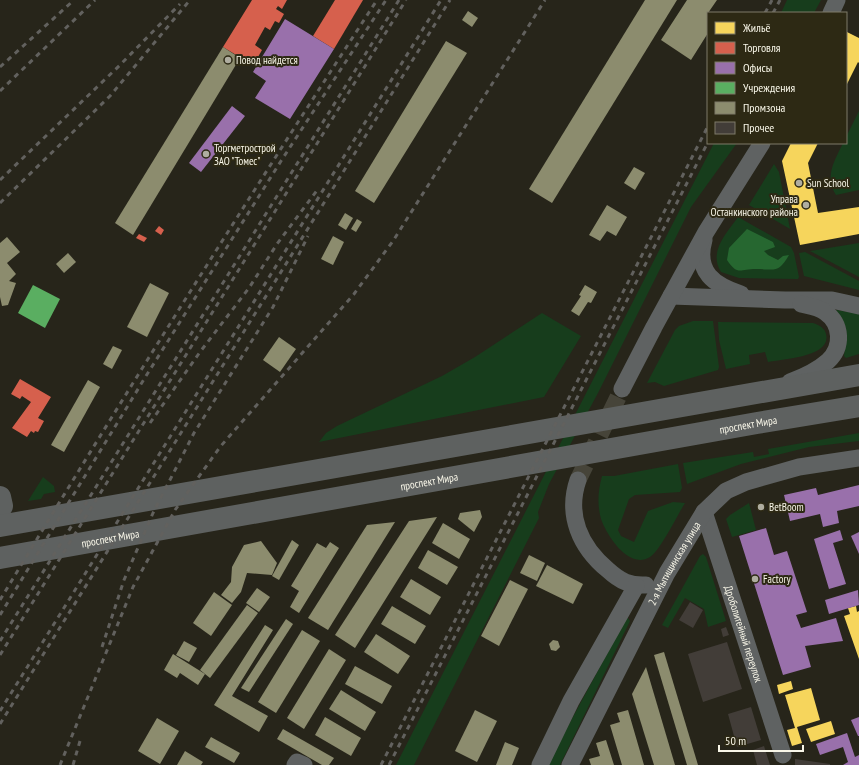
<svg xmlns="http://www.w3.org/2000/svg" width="859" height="765" viewBox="0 0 859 765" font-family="'PT Sans Narrow',sans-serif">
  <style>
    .green { fill: #173d1c }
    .forest { fill: #266730 }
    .homes { fill: #f6d55c }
    .shops { fill: #d6604d }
    .offices { fill: #9970ab }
    .public { fill: #5aae61 }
    .industry { fill: #8c8c6e }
    .building { fill: #423d38 }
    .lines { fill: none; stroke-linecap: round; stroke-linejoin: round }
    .minor-tunnel { stroke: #464439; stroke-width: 17; stroke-dasharray: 17 8; stroke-linecap: butt }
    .minor { stroke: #5f6262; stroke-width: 17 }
    .major { stroke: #5e6160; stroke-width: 22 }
    .rail { stroke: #62615e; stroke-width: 3; stroke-dasharray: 5 5; stroke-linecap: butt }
    .poi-dot { fill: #afada0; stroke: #2d2914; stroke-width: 1.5 }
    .labels { text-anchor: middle; stroke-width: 4; stroke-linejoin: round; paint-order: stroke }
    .poi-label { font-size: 11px; fill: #f8f6e8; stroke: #2d2914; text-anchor: start }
    .street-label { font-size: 11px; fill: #f8f6e8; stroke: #2d2914 }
  </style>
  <rect width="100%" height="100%" fill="#27251a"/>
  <g class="green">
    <polygon points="787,0 821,0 814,13 781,13"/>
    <path d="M859,111v79l-23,5c-12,-19 -1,-35 7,-52h3v-6z"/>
    <polygon points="714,143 737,143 691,207 598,393 549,484 538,512 539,518 414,765 396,765"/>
    <polygon points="774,164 779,172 790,229 749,205"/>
    <path d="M738,217l53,30 3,6 5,24 -1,2 -59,-1 -18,-6c-13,-21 6,-39 17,-55z"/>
    <polygon points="859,243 859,277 810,251"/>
    <polygon points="805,252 859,281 859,290 804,276 799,253"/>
    <path d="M837,310l22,4v40l-13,4 -2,-2c3,-20 6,-28 -8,-45z"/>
    <polygon points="542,313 581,336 544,397 319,442 326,433 337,426 442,376 475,357"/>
    <polygon points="693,321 713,321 719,367 718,370 664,386 655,382 647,383 675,330 679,326"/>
    <path d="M718,322l95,1c6,2 12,5 13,11 6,23 -44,25 -58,28l-3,-10 -16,3 1,9 -24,5 -7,-29z"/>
    <polygon points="859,433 859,441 809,447 741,464 687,484 683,463 753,452 754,457 769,454 768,449"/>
    <path d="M678,464l4,24 -2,4 -45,3 -6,4 -11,31 3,6 13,6 14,-31 25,-9 12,1c-7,11 -25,48 -35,54 -21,13 -43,-21 -49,-38 -4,-15 -3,-28 1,-43h12z"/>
    <polygon points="43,477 54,486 55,492 44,494 41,499 28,501"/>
    <polygon points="749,503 756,530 732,537 726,519 730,515"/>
    <polygon points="703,554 706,557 726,621 708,627 704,609 685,598 668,628 662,625 700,556"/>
    <polygon points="627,617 630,621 560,765 547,765"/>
  </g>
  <path class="forest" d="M747,229l26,13 2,5 -11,4 4,4 10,5 5,-4 6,-1c-11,19 -14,14 -33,14 -17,0 -18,7 -29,-9l2,-12z"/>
  <g class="homes">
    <polygon points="847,32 859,38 859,63 858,62 846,86"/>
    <polygon points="791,143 818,143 808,163 818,213 859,207 859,234 800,245 782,161"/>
    <polygon points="856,606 857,612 859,611 859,659 844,616 850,614 848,608"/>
    <polygon points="791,681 793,689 779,694 777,685"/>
    <polygon points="811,688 820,720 797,727 802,743 792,746 787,730 795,728 785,695"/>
    <polygon points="831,721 835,734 811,742 806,729"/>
  </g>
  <g class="shops">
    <polygon points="252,0 287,0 282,9 278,6 276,9 284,14 279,23 275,21 270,30 265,27 255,45 262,50 254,64 247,59 246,61 223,47"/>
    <polygon points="335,0 363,0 334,49 313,36"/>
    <polygon points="159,226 164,230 161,235 155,231"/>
    <polygon points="139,234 147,238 144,242 136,238"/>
    <polygon points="20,379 51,397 38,418 44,421 38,432 35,431 34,433 31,431 27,437 12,428 31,402 22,396 20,399 11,394"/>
  </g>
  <g class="offices">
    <polygon points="285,19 334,49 290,119 255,98 266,81 253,72"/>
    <polygon points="232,106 245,116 201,172 189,163"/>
    <polygon points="859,485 859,506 837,511 839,523 823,527 820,514 790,521 784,495 816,488 818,495"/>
    <polygon points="766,528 774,555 787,551 807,612 796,615 801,628 836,618 843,641 805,646 811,667 783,675 739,536"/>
    <polygon points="840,530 843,540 833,543 846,584 829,589 814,539"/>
    <polygon points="859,532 859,554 851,536"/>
    <polygon points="858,590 859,605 829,614 825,600"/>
    <polygon points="859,717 859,736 858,736 851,720"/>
    <polygon points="847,733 855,757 859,755 859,765 843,765 848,762 843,747 820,755 816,744"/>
  </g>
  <polygon class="public" points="33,285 60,299 45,328 18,313"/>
  <g class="industry">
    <polygon points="645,0 677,0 552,203 529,189"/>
    <polygon points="687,0 717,0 708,13 708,33 691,60 661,40"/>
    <polygon points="468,11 478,18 472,27 462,20"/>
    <polygon points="446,41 467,53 374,203 355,191"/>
    <polygon points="223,47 240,58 133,235 115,223"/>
    <polygon points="634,167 645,173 635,190 624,183"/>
    <polygon points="607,205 627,217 616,236 607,231 600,241 589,235"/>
    <polygon points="345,213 353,218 346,230 338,225"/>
    <polygon points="357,219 362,222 356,232 351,229"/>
    <polygon points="333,236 344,242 333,265 321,259"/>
    <polygon points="7,237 20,252 7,263 16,274 9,281 16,283 8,305 2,306 0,297 0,243"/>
    <polygon points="68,253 76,262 64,273 56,264"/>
    <polygon points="150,283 169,293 147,337 127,327"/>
    <polygon points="585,285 597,292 591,303 588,302 579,316 571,311 581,296 579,295"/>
    <polygon points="279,337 296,349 280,372 263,360"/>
    <polygon points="113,346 122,350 112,369 103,364"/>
    <polygon points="88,380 100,387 64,452 51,445"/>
    <polygon points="480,510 482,517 474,532 458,519 460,513"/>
    <polygon points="437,517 355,648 335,635 409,521"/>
    <polygon points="395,522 328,630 308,618 367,525"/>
    <polygon points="443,523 470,539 459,559 432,543"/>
    <polygon points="292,540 299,545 279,580 272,576"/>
    <polygon points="261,541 277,563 272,575 247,573 241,592 232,603 221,595 231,582 232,567 244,545"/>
    <polygon points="330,542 339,548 299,613 290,607 299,591 291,586 317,543 326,548"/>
    <polygon points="428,550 458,567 447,585 418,568"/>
    <polygon points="529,555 545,563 537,581 520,573"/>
    <polygon points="547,565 583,584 573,604 536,586"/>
    <polygon points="411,579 441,597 430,615 400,597"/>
    <polygon points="510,580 528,589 499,646 481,636"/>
    <polygon points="257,588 270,597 259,612 246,603"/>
    <polygon points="214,592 232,605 211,636 193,623"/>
    <polygon points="247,605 258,613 210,678 200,670"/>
    <polygon points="392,606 426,626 415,644 381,624"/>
    <polygon points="286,619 293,624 249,692 241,688"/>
    <polygon points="265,625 273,630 232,696 268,716 259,732 214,705"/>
    <polygon points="302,630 320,641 276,713 258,702"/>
    <polygon points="376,634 410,656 398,674 364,652"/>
    <polygon points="553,640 558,641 560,647 556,651 551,650 549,644"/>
    <polygon points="184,641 197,648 189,662 176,655"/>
    <polygon points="329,649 346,660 304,729 287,718"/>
    <polygon points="664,652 698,765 687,765 654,655"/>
    <polygon points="173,654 205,674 198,685 180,673 177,678 164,670"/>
    <polygon points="355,666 392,686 382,704 345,684"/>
    <polygon points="646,667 675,765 654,765 632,694"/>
    <polygon points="341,690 376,712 365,731 329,709"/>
    <polygon points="475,710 497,721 477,762 455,751"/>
    <polygon points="628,710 644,765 622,765 610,725 620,722 617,713"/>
    <polygon points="325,717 361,738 351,756 315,735"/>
    <polygon points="157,718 179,731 160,764 138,751"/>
    <polygon points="283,729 334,758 329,765 322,765 277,739"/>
    <polygon points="211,737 240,753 234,763 205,747"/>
    <polygon points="606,740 614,765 591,765 589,759 600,756 596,743"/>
    <polygon points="505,742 519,748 512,765 496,765"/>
    <polygon points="185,751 203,762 201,765 177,765"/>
  </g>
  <g class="building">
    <polygon points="690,602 703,610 693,628 679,620"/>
    <polygon points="726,627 729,635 723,637 721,629"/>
    <polygon points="727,642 742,689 703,702 688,654"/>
    <polygon points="751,707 761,740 737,747 728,714"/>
    <polygon points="764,746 770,765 757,765 753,750"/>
    <polygon points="795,759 830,764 830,765 795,765"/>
  </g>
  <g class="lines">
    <polyline class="minor-tunnel" points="578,480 622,389"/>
    <g class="minor">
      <polyline points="831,13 837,0"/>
      <path d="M704,240c-9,32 10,45 37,54"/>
      <polyline points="671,296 785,300 832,300 859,306"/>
      <path d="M790,382c13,-5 28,-12 38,-21 15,-14 14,-37 -3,-49 -7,-5 -16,-6 -24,-8"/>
      <polyline points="622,389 654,327 706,232 762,143"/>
      <path d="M578,480c-12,35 2,67 30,90 12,11 22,16 38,15"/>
      <path id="s1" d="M704,512l79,243"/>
      <polyline points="295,765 297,762 304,765"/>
      <polyline points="540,765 571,701 636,586"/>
      <path id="s2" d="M570,765l97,-192 37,-61 22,-21 20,-9 53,-15 60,-9"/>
    </g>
    <g class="major">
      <polyline points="0,497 2,506"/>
      <polyline points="0,526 859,375"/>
      <path id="s3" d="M0,558l757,-135 102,-17"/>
    </g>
    <g class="rail">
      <polyline points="765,13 772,0"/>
      <polyline points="773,13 780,0"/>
      <polyline points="0,67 74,0"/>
      <polyline points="0,91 95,0"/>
      <polyline points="0,180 120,65 180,4"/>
      <polyline points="0,203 110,96 190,0"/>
      <polyline points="150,423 200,352 249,288 277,244 318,189"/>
      <path d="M0,600c122,-202 248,-402 377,-600"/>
      <polyline points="0,615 146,376 281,161 386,0"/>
      <polyline points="0,641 399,0"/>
      <polyline points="102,647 124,580 153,513 194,433 273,307 308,236"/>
      <polyline points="0,655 406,0"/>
      <polyline points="0,711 441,0"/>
      <polyline points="0,724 450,0"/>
      <polyline points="60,765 133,587 175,510 220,447 354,294 393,241 545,0"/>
      <polyline points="73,765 80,741"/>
      <polyline points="381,765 708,126"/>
      <polyline points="389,765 708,142"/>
    </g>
  </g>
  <g class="poi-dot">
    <circle cx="228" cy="60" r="4"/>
    <circle cx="206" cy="154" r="4"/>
    <circle cx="799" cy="183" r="4"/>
    <circle cx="806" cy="205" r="4"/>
    <circle cx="761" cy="507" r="4"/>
    <circle cx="755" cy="579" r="4"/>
  </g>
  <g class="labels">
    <g class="poi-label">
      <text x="236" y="64">Повод найдется</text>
      <text x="214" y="152">Торгметрострой<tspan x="214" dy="13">ЗАО "Томес"</tspan></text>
      <text x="807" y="187">Sun School</text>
      <text x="798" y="203" text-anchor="end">Управа<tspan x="798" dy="13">Останкинского района</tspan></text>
      <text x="769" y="511">BetBoom</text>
      <text x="763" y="583">Factory</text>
    </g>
    <g class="street-label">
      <text dy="4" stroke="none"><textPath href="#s3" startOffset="760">проспект Мира</textPath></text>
      <text dy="4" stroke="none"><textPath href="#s3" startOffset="436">проспект Мира</textPath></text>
      <text dy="4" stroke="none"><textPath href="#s3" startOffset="112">проспект Мира</textPath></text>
      <text dy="4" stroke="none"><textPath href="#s2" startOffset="227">2-я Мытищинская улица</textPath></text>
      <text dy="4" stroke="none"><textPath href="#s1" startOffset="128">Дроболитейный переулок</textPath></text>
    </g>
  </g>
  <rect x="707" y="12" width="140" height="132" fill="#2d2914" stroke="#7e7b69"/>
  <rect x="715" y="22" width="20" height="12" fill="#f6d55c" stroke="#7e7b69"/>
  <text x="743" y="32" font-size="12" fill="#f8f6e8">Жильё</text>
  <rect x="715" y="42" width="20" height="12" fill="#d6604d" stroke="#7e7b69"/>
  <text x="743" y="52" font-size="12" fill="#f8f6e8">Торговля</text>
  <rect x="715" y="62" width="20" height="12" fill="#9970ab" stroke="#7e7b69"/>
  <text x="743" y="72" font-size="12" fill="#f8f6e8">Офисы</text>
  <rect x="715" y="82" width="20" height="12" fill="#5aae61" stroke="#7e7b69"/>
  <text x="743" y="92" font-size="12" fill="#f8f6e8">Учреждения</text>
  <rect x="715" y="102" width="20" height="12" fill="#8c8c6e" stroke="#7e7b69"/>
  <text x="743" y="112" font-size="12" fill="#f8f6e8">Промзона</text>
  <rect x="715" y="122" width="20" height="12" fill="#423d38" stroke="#7e7b69"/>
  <text x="743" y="132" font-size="12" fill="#f8f6e8">Прочее</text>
  <path d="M719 745v6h84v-6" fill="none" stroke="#f8f6e8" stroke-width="2"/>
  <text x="725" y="745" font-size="12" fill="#f8f6e8" stroke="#2d2914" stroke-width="3" paint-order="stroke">50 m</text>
</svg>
